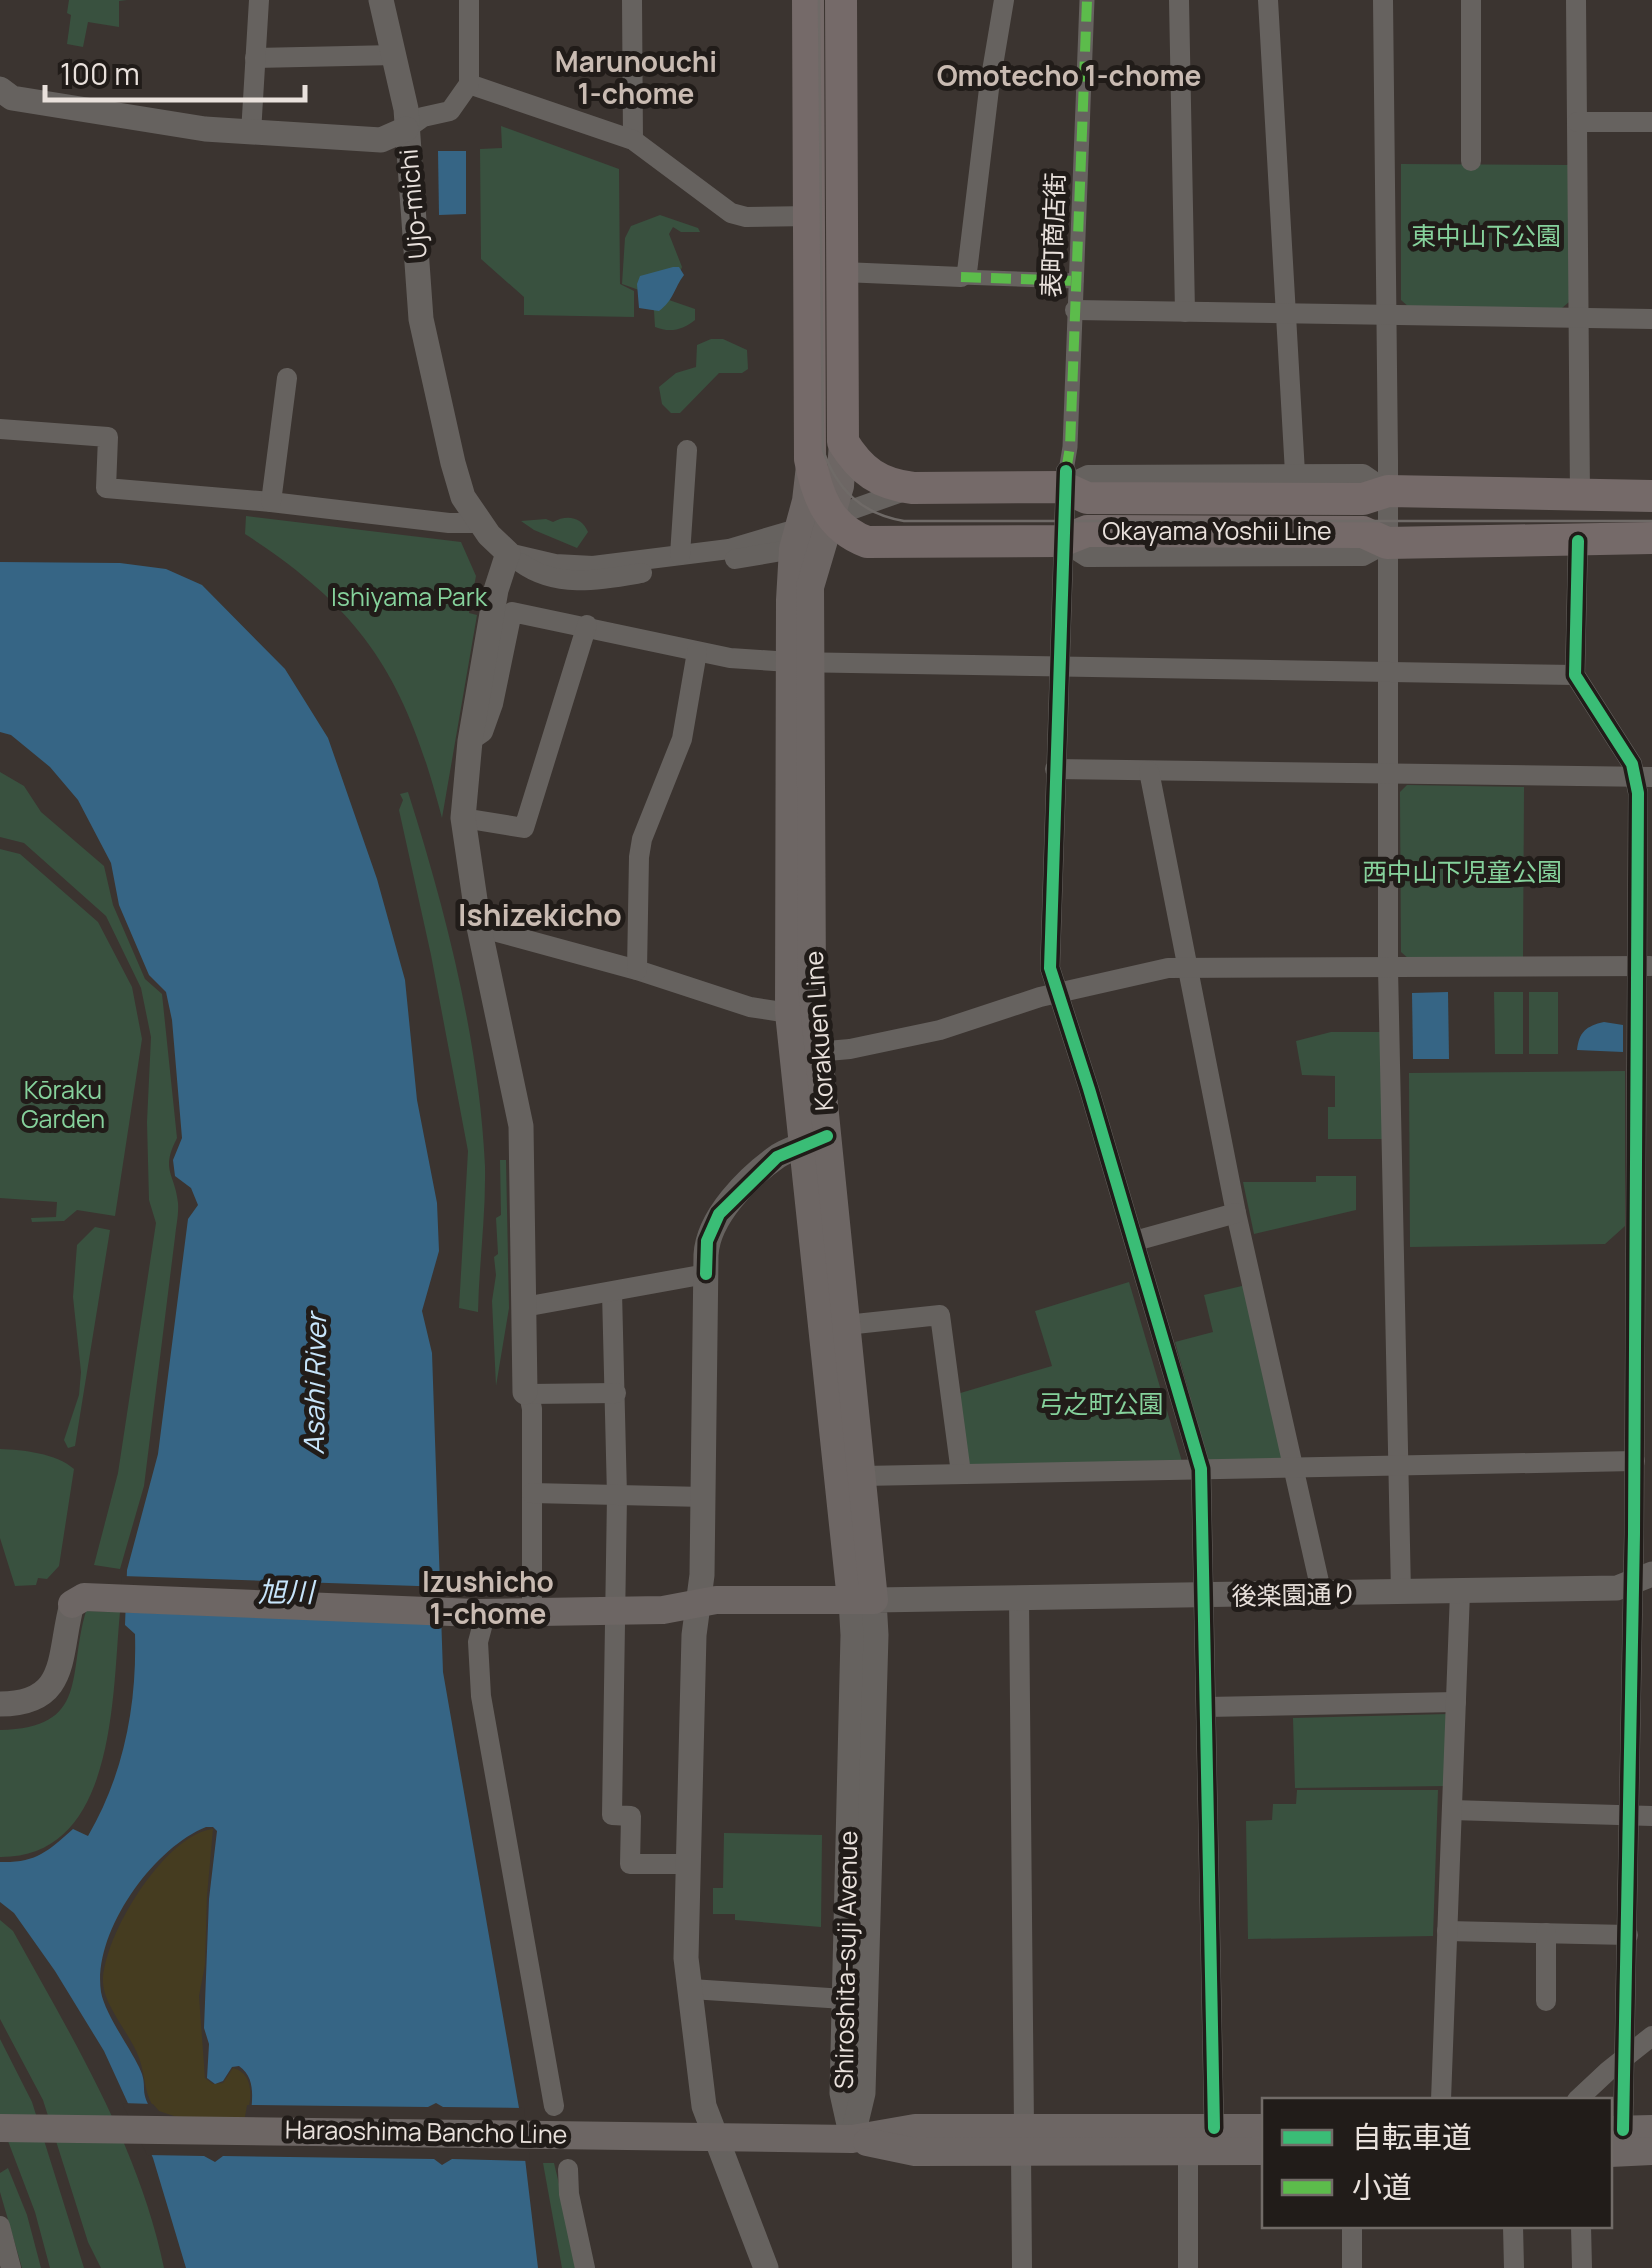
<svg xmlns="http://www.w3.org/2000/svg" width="1652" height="2268" viewBox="0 0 1652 2268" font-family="Manrope,'Noto Sans JP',sans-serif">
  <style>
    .green { fill: #39513f }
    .sand { fill: #453c20 }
    .water { fill: #366585; fill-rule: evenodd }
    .pier { fill: #3b3430 }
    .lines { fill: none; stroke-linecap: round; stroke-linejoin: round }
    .pedestrian { stroke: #66625f; stroke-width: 15 }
    .minor { stroke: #66625f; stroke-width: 20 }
    .tertiary { stroke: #66625f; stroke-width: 25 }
    .secondary { stroke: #6d6664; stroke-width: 28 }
    .primary { stroke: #756a69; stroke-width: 32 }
    .tram { stroke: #6f6a67; stroke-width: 2.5 }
    .quiet { stroke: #5cbc4b; stroke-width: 10; stroke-dasharray: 20 10; stroke-linecap: butt }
    .cycleway-casing { stroke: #211c19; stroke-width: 19 }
    .cycleway { stroke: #3abd76; stroke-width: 12 }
    .labels { text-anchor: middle; stroke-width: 10; stroke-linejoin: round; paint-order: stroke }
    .street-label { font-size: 25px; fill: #e9e1dc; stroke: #211c19 }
    .park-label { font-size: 25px; fill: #86d29c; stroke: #211c19 }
    .neighbourhood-label { font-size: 28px; font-weight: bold; fill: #c9bbb2; stroke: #211c19 }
    .water-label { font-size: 28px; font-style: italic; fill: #c7e5fb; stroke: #211c19 }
    .quarter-label { font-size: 30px; font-weight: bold; fill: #c9bbb2; stroke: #211c19 }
  </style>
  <rect width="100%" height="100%" fill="#3b3430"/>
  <g class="green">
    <polygon points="69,0 127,0 119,1 119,27 88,22 83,47 67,44 71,15 67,13"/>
    <polygon points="501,126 619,169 620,284 634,291 634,317 524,315 524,297 481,259 480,149 502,148"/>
    <polygon points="1401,164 1570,165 1569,302 1562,308 1410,308 1401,300"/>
    <path d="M660,215l38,13 2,4h-19l-8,-5 -4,7 13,33 -13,33 26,9v11c-12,10 -25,13 -40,7l-2,-32 -31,-11 3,-46 6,-12z"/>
    <polygon points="711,339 723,339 747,350 748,369 742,373 719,373 680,413 671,413 662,404 659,387 676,373 696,367 697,345"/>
    <path d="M246,516l215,26 15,34 -7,37 8,2 -35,203c-36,-138 -76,-206 -197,-284z"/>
    <path d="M546,519l7,3c14,-8 29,-5 35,10l-11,16 -43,-18 -13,-9z"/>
    <path d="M0,772l24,14 17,26 63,54 9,39 32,74 17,15 15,144c-17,33 -2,35 1,65 1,11 -2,23 -3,34l-31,249 -24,83 -26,-4 24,-92 38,-250 -7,-23 -2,-78 4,-85 -10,-49 -35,-72 -82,-73 -24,-6z"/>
    <polygon points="1407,785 1524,787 1523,957 1409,959 1401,952 1400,792"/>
    <path d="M408,792c38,120 71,248 77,374 1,49 -6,97 -7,146l-19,-4 9,-157 -37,-196 -32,-145 4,-10 -3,-6z"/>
    <polygon points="0,849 20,854 98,922 132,987 142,1039 115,1216 77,1210 64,1221 32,1222 31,1218 56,1217 57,1202 0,1198"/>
    <polygon points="1494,992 1523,992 1523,1054 1495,1054"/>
    <rect x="1529" y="992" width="29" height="62"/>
    <polygon points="1331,1032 1384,1032 1384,1139 1328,1139 1328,1107 1335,1107 1335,1076 1302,1075 1296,1041"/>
    <polygon points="1625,1071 1625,1226 1605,1244 1410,1247 1409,1073"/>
    <polygon points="500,1160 506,1160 509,1308 496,1386 492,1301 496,1275 494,1257 498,1254 496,1218 501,1215"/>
    <polygon points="1316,1176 1356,1176 1356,1210 1254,1234 1243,1182 1316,1182"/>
    <polygon points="95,1227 110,1230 75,1446 68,1448 64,1440 79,1395 81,1372 73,1297 77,1245"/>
    <polygon points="1129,1282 1183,1465 970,1468 957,1394 1052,1366 1035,1311"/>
    <polygon points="1246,1285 1282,1460 1211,1462 1207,1458 1175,1342 1213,1332 1204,1295"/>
    <path d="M0,1449c23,1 56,4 74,20l-15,97 -12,13 -9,-1 -2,7 -21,1 -15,-48z"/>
    <path d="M86,1611l34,1c-8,82 -3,246 -120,245v-127c90,-2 67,-55 86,-119z"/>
    <polygon points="1448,1714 1446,1786 1295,1788 1293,1718"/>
    <polygon points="1297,1790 1438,1790 1433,1936 1248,1939 1246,1821 1272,1820 1273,1804 1296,1804"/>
    <polygon points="724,1833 822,1835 821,1927 735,1920 735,1914 713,1914 713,1888 723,1888"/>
    <path d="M0,1920l13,11c59,107 126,215 151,337h-63l-13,-26 -45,-142 -43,-81z"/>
    <polygon points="0,2039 32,2102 84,2268 50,2268 35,2212 0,2120"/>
    <polygon points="543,2163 554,2163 579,2268 562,2268"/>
    <polygon points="8,2168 27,2215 41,2268 22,2268 0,2192 0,2173"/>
  </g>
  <path class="sand" d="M213,1829l-6,67 -2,69 -6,31 6,82 8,6 10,-1 10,-15c22,5 20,35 11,51 -23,0 -64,7 -84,-6 -16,-11 -14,-37 -21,-55 -8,-23 -35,-52 -36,-75 -1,-46 62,-149 110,-154z"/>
  <g class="water">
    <polygon points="438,151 466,151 466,214 439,215"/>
    <path d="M673,267h6l5,8c-10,13 -10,25 -25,36l-20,-3 -2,-24 3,-8z"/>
    <path d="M0,562l120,1 46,6 36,16 83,84 43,69 49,141 28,101 12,120 20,103 2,48 -17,60 10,42 11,319 76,436 19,160h-352l-33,-110 -49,-107 -49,-80 -41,-58 -14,-11v-40c36,1 47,-10 73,-33l15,7c36,-62 49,-131 47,-202l-10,-9 2,-55 31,-116 30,-235 10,-14 -7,-17 -16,-12 -2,-16 9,-22 -10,-118 -6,-28 -17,-17 -30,-70 -8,-42 -33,-63 -28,-33 -39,-32 -11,-3zM206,1827h7l4,4 -8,68 -5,129 5,16 -2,34 8,6 8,-3 9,-14 7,-1c17,12 13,31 12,50l-20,6 -75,-6c-20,-26 -6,-27 -17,-49 -10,-21 -34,-53 -38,-75 -9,-59 52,-144 105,-165z"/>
    <polygon points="1448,992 1449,1059 1413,1059 1412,993"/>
    <path d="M1604,1022l19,3v27l-46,-2c2,-18 9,-24 27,-28z"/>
  </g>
  <g class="pier">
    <polygon points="122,1576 447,1587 449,1624 121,1612"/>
    <polygon points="122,2103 153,2104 159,2111 177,2117 245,2117 247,2105 428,2107 436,2103 443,2107 524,2108 530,2161 452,2159 442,2165 434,2159 223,2156 215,2162 204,2156 147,2155"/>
  </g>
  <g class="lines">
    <g class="pedestrian">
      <polyline points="961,277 1076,281"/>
      <polyline points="1066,471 1070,447 1087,0"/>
    </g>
    <g class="minor">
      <polyline points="632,0 633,140"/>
      <polyline points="1179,0 1185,312"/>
      <polyline points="1268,0 1295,473"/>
      <polyline points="1383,0 1388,460 1388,968 1401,1593"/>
      <polyline points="1471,0 1471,161"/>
      <polyline points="1576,0 1580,495"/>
      <polyline points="255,58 395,55"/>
      <polyline points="469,84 633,140 731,213 746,217 810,216"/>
      <polyline points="1577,122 1652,122"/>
      <polyline points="406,129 423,117 450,111 469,84 469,0"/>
      <polyline points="251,133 259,0"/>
      <polyline points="843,272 961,277 967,272 989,89 1004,0"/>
      <polyline points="1075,310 1652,319"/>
      <polyline points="0,429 108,437 106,488 271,502 449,523 480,523"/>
      <polyline points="1066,471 1050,968 1089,1089 1201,1469 1214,2128"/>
      <polyline points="1063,487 1088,475 1363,474 1388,491"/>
      <polyline points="271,502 287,378"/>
      <polyline points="1062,541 1087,557 1363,556 1387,543"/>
      <polyline points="1578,541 1575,675 1632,764 1638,793 1634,1534 1623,2130"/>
      <polyline points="508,553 555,564 593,566 729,549 800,528 907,490"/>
      <polyline points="680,555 687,450"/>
      <polyline points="735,559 805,547"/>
      <path d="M521,563c36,26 80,17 121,10"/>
      <polyline points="470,741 483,732 493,704 512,612 730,658 790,662 1575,675"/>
      <polyline points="1055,769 1652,777"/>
      <polyline points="1149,771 1236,1213 1322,1595"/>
      <polyline points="463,818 524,828 587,625"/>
      <polyline points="479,927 637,970 750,1007 802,1015"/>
      <polyline points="637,970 639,857 642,839 682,739 697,652"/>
      <polyline points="805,1053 850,1049 940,1030 1040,997 1168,968 1650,966"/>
      <polyline points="1135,1241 1236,1213"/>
      <polyline points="612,1292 617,1496 612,1815 631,1816 630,1864 687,1864"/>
      <polyline points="524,1307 706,1274"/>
      <polyline points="846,1325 940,1315 961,1473"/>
      <polyline points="525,1392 529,1394 532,1409 532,1612"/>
      <polyline points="529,1394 616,1393"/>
      <polyline points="862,1476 1635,1461"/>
      <polyline points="532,1493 704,1497"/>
      <polyline points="1019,1598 1024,2128"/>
      <polyline points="486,1612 478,1642 481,1696 554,2106"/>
      <polyline points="1206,1707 1456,1702"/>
      <polyline points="1452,1810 1652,1816"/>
      <polyline points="1447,1931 1628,1935"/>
      <polyline points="1546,1933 1546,2001"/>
      <polyline points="691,1989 844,1999"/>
      <polyline points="1441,2100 1460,1592"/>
      <polyline points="1577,2100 1608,2071 1652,2036"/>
      <polyline points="1188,2151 1188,2268"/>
      <polyline points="1021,2152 1022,2268"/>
      <polyline points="568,2169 569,2194 585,2268"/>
      <polyline points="0,2226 11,2268"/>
      <polyline points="1352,2226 1352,2268"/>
      <polyline points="1513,2226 1514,2268"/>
      <polyline points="1581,2226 1582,2268"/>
    </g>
    <g class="tertiary">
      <polyline points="381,0 406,109 421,319 453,463 463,497 489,535 508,553 496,590 470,741 463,818 479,927 521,1126 525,1392"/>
      <polyline points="0,89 12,98 205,129 381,140 406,129"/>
      <path d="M0,1704c70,0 58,-50 72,-100"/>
      <polyline points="850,2129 842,2093 853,1635 851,1600"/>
      <polyline points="852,2139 863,2093 876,1635 874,1600 1617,1588 1652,1574"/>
      <path d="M766,2268l-62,-162 -18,-148 8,-323 8,-60 4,-320c2,-38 42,-78 72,-99 13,-8 30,-13 44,-18"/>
    </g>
    <g class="secondary">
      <polyline points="810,466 806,501 793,549 790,600 789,1013 851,1600"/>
      <polyline points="72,1604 84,1597 476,1613 663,1610 716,1600 874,1600 812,985 810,587 840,486 843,442"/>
      <polyline points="0,2128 852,2139 915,2128 1264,2128"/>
      <polyline points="1610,2130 1652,2129"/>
      <polyline points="867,2142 915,2152 1264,2151"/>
      <polyline points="1610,2153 1652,2151"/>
    </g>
    <g class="primary">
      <path d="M808,0l2,459c7,37 19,69 57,83l195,-1 25,-10h11l265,1 24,11 265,-5"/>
      <path d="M841,0l2,442c18,29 36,42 70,46l150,-1 24,11 276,1 25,-8 264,5"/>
    </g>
    <path class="tram" d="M819,0l4,450c14,40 39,64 81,71h748"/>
    <g class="quiet">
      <polyline points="961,277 1076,281"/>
      <polyline points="1066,471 1070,447 1087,0"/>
    </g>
    <defs>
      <g id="cycleway">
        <polyline points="1066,471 1050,968 1089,1089 1201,1469 1214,2128"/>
        <polyline points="1578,541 1575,675 1632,764 1638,793 1634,1534 1623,2130"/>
        <polyline points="706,1274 707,1241 719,1214 777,1157 827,1136"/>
      </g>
    </defs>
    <use href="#cycleway" class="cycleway-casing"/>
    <use href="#cycleway" class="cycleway"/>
  </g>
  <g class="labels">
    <g class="street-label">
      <text transform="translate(413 204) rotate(-95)" y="9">Ujo-michi</text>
      <text transform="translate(1053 235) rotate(-88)" y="9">表町商店街</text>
      <text x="1217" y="540">Okayama Yoshii Line</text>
      <text transform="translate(819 1031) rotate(-94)" y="9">Korakuen Line</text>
      <text transform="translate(1294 1595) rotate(-1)" y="9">後楽園通り</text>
      <text transform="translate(846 1960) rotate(-89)" y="9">Shiroshita-suji Avenue</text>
      <text transform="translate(426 2132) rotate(1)" y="9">Haraoshima Bancho Line</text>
    </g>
    <g class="park-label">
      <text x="1486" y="245">東中山下公園</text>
      <text x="409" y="606">Ishiyama Park</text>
      <text x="1462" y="881">西中山下児童公園</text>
      <text x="63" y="1099">Kōraku<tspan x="63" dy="29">Garden</tspan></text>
      <text x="1101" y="1413">弓之町公園</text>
    </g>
    <g class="neighbourhood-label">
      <text x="636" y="72">Marunouchi<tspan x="636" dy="32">1-chome</tspan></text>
      <text x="1069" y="86">Omotecho 1-chome</text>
      <text x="488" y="1592">Izushicho<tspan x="488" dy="32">1-chome</tspan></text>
    </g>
    <g class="water-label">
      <text transform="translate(315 1384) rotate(-89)" y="10">Asahi River</text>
      <text x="286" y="1602">旭川</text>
    </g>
    <g class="quarter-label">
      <text x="540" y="926">Ishizekicho</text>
    </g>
  </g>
  <rect x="1262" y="2098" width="350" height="130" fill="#211c19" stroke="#716b67" stroke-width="2.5"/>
  <rect x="1282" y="2130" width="50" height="15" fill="#3abd76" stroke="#716b67" stroke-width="2.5"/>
  <text x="1352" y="2148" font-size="30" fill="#e9e1dc">自転車道</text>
  <rect x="1282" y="2180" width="50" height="15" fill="#5cbc4b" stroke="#716b67" stroke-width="2.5"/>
  <text x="1352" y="2198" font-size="30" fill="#e9e1dc">小道</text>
  <path d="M45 85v15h260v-15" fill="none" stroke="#e9e1dc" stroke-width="5"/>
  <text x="60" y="85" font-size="30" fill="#e9e1dc" stroke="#211c19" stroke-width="8" paint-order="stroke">100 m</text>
</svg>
